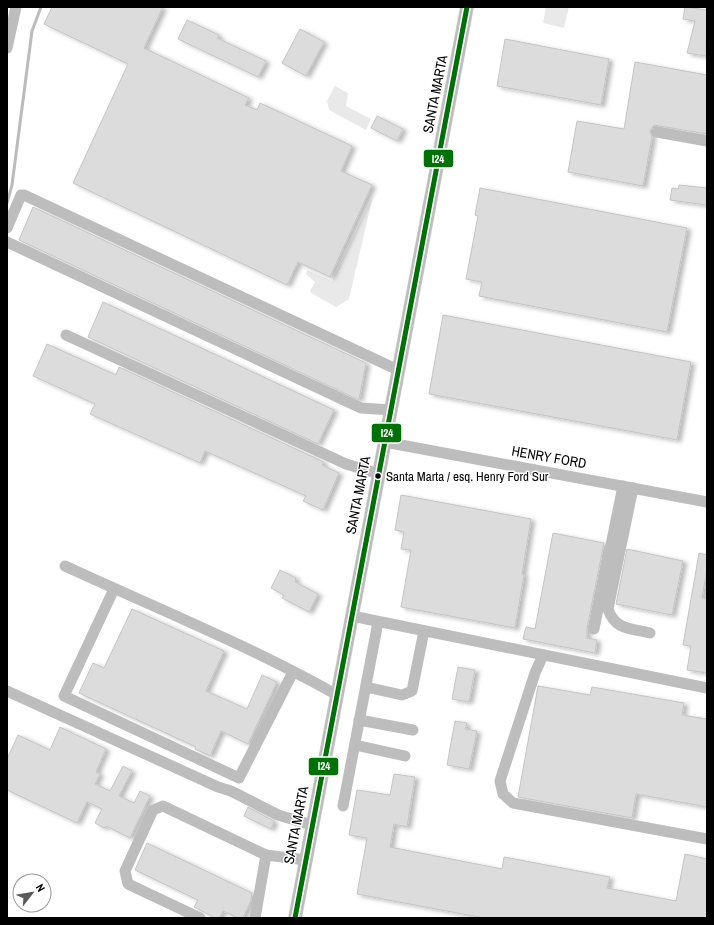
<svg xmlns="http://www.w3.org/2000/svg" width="714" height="925" viewBox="0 0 714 925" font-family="'Archivo Narrow',sans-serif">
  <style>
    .green { fill: #e9e9e9 }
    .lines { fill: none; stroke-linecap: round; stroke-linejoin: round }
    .stream { stroke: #bbb; stroke-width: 3 }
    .building { fill: #dcdcdc; stroke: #c4c4c4; filter: url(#shadow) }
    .major-casing { stroke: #dbdbdb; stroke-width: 14 }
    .minor { stroke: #bdbdbd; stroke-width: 11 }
    .major { stroke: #bdbdbd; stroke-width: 13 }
    .bus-1-casing { stroke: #fff; stroke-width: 8 }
    .bus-1 { stroke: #007106; stroke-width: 5 }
    .bus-dot { fill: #000; stroke: #fff; stroke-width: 1.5 }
    .labels { text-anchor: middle; stroke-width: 3; stroke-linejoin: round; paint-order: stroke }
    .bus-label { font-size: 13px; fill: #000; stroke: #fff; text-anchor: start }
    .street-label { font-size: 14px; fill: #000; stroke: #fff }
    .line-badge { stroke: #fff; stroke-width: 1.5 }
    .badge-label { font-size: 11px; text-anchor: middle; font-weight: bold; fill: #fff }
  </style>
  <defs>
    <filter id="shadow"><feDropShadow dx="4" dy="2" stdDeviation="2" flood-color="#0004"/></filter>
  </defs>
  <rect width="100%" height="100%" fill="#fff"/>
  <g class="green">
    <polygon points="546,7 569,7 564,28 543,23"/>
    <polygon points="335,86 348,93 346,106 371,119 366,130 329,110 327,101"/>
    <polygon points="373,196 349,299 336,307 311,293 310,291 315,282 306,274 307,270 332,281"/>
  </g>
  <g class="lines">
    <polyline class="stream" points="7,203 12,185 32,31 41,7"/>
  </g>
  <g class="building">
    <polygon points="52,7 163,7 144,48 249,98 245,105 257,110 260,103 352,146 341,171 372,185 330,277 298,262 287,285 73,183 128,64 44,24"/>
    <polygon points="685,7 707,10 706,56 687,53 695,21 683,19"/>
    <polygon points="187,20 219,35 217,38 266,61 258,77 178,39"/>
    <polygon points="300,29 324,42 306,76 282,63"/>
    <polygon points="505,39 609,59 601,105 497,86"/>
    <polygon points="635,62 707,75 707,134 654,125 650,131 652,137 643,186 568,172 577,121 624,129"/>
    <polygon points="377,116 403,129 397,141 371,128"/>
    <polygon points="679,185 707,188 707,205 670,200 672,188 678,189"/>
    <polygon points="480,188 687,228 667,332 479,296 482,282 466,279 478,216 475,215"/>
    <polygon points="33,207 366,363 359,400 19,240"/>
    <polygon points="103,302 334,410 318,444 88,337"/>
    <polygon points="443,315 691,362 677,440 429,394"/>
    <polygon points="47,344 116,375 119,367 324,462 322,465 339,473 323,510 303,501 306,496 205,451 200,463 90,414 95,404 33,376"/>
    <polygon points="401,495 531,519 522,574 524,575 515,628 401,607 411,550 401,549 404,532 395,530"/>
    <polygon points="553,533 604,543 587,628 587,638 597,640 595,653 523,639 526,627 535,629"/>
    <polygon points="627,549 683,561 672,615 616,604"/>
    <polygon points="699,553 707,555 707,568 702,598 707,599 707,673 687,670 691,646 683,645"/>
    <polygon points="280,570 296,578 295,582 318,594 309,612 282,598 284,595 271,588"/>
    <polygon points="132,609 224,651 206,691 247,709 262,675 277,682 248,744 221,731 210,756 195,749 196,747 79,693 93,663 104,668"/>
    <polygon points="458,667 475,670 469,702 452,699"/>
    <polygon points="538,686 590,695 592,687 684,703 682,715 707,719 707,807 636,794 632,818 518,797"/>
    <polygon points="455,721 467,723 465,729 477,731 469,769 447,765"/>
    <polygon points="60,727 106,749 96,772 100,774 95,784 110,791 123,766 132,771 119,796 134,803 140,791 150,796 130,838 106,826 104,828 95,823 102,809 87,802 77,823 7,790 7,759 18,735 50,750"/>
    <polygon points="394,774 415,777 407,827 394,824 390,847 502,869 504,857 610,877 607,888 676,901 685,854 707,859 707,918 484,918 357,894 367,838 349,835 357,790 390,795"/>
    <polygon points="248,807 274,821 271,829 244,816"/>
    <polygon points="147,843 252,893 251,900 243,918 238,918 223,911 219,918 215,918 194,907 198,900 135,870"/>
  </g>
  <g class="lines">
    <defs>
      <polyline id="major" points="295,918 467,7"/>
    </defs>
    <use href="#major" class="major-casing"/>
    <g class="minor">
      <polyline points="7,48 16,7"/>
      <polyline points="657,132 707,141"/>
      <polyline points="7,228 21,195 24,195 398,370"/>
      <polyline points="7,242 361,408 391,410"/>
      <polyline points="66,335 346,464 379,474"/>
      <polyline points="385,442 707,502"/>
      <path d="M633,488l-25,121c7,21 22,19 42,24"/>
      <path d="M65,566c91,42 185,80 272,129"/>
      <polyline points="114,589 64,696 239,778 293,672"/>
      <polyline points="352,616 707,688"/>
      <polyline points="594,629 623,486"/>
      <polyline points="543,655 535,673 500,781 503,794 513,803 707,839"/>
      <polyline points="366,687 402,695 412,691 424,631"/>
      <polyline points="7,691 218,787 231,791 278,815 312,825"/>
      <polyline points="359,720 413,730"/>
      <polyline points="355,745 405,756"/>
      <polyline points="343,806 378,622"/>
      <polyline points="200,918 128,884 125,871 153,810 163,806 266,855 306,860"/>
      <polyline points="255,918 266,855"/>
    </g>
    <use href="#major" class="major"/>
    <defs>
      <polyline id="bus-1" points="295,918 467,7"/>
    </defs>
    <use href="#bus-1" class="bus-1-casing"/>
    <use href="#bus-1" class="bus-1"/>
  </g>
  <circle class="bus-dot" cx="378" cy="476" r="3.5"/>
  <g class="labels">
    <g class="bus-label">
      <text x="386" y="481">Santa Marta / esq. Henry Ford Sur</text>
    </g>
    <g class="street-label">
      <text transform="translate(435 94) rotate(-79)" y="5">SANTA MARTA</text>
      <text transform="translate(549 457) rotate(10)" y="5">HENRY FORD</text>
      <text transform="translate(358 495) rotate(-79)" y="5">SANTA MARTA</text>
      <text transform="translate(296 825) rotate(-79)" y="5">SANTA MARTA</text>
    </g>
  </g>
  <g class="line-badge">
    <rect x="423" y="149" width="31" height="19" rx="4" fill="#007106"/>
    <rect x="371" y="423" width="31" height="20" rx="4" fill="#007106"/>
    <rect x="308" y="757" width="31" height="19" rx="4" fill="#007106"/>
  </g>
  <g class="badge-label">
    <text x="438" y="163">I24</text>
    <text x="387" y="437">I24</text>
    <text x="324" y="770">I24</text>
  </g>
  <rect width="714" height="925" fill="none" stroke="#000000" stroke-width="16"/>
  <g transform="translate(32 893) rotate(59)"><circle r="19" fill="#ffffff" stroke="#999999"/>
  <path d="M0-3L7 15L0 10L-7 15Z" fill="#595959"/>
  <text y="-6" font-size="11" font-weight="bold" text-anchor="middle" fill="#000000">N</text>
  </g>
</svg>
